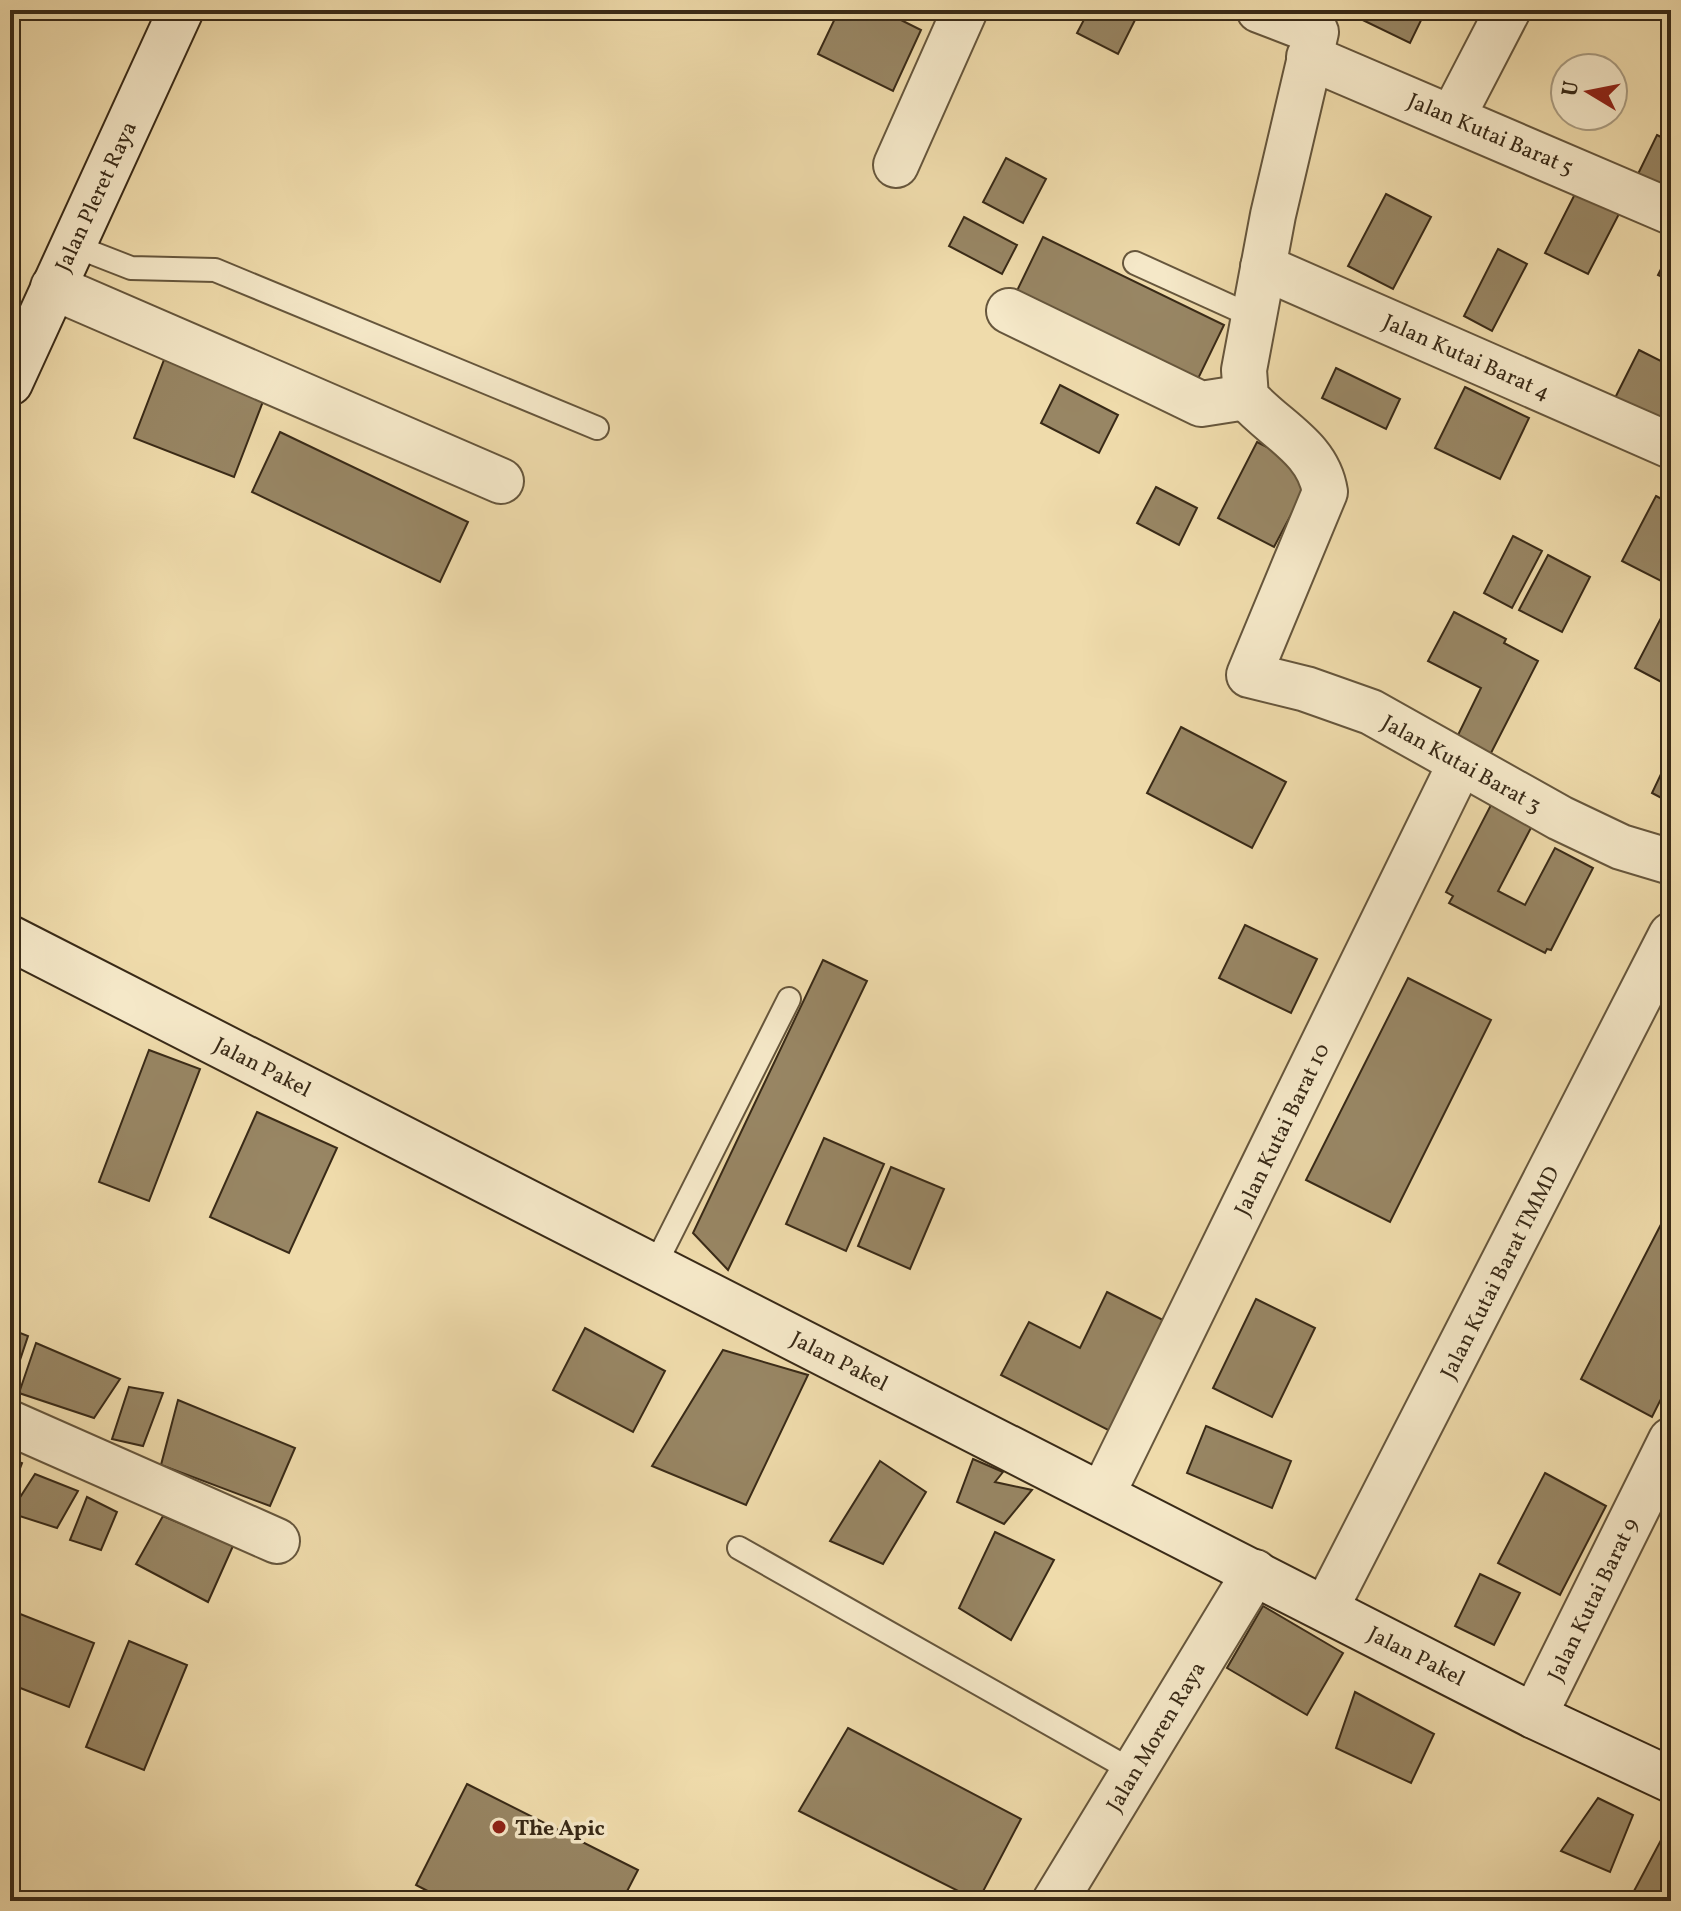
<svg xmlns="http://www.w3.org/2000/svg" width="1681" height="1911" viewBox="0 0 1681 1911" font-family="Vollkorn,serif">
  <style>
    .building { fill: #988664; stroke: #392a17; stroke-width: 2 }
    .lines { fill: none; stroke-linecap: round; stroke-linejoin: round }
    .lane-casing { stroke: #66563c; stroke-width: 26 }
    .street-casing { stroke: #66563c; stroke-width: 48 }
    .secondary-casing { stroke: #392a17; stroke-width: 48 }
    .lane { stroke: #f5e8c8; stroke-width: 22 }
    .street { stroke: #f5e8c8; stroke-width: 44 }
    .secondary { stroke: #f5e8c8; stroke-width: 44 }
    .poi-dot { fill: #8f2418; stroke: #f5e8c8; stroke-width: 3 }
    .labels { text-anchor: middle; stroke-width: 7; stroke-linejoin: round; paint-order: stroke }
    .street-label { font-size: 22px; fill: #392a17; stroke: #f5e8c8 }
    .poi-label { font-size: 22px; font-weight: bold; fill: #392a17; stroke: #f5e8c8; text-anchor: start }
  </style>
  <rect width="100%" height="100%" fill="#efdbab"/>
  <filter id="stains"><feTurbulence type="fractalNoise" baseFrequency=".0025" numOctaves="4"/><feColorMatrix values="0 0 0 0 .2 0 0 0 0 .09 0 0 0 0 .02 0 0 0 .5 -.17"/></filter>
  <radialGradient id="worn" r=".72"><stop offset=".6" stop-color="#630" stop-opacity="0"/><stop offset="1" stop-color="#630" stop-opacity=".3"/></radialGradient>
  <g class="building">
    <polygon points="839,10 881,10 921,30 893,91 818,54"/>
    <polygon points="1089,10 1140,10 1118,54 1077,33"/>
    <polygon points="1342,10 1426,10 1410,43"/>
    <polygon points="1657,135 1671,142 1671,193 1637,176"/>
    <polygon points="1006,158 1046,179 1023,223 983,202"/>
    <polygon points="1577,190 1620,212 1588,274 1545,253"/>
    <polygon points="1386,194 1431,217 1393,289 1348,266"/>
    <polygon points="964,217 1017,245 1002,274 949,246"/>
    <polygon points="1043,237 1224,325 1194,387 1013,299"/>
    <polygon points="1498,249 1527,264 1492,331 1464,316"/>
    <polygon points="1671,249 1671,281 1658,275"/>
    <polygon points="1639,350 1671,366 1671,422 1613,402"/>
    <polygon points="167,352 267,391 234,477 134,438"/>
    <polygon points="1336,368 1400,399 1386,429 1322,398"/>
    <polygon points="1060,385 1118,415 1099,453 1041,423"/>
    <polygon points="1465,387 1529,418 1500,479 1435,448"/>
    <polygon points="280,432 468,522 440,582 252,492"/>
    <polygon points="1257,442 1314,471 1274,547 1218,518"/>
    <polygon points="1156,487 1197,508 1179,545 1137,523"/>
    <polygon points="1656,496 1671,504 1671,571 1665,583 1622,561"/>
    <polygon points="1513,536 1542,551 1512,608 1484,593"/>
    <polygon points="1548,555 1590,577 1562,632 1519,610"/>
    <polygon points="1454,612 1506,639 1504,643 1538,661 1490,755 1457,737 1481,688 1428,661"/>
    <polygon points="1662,616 1671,621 1671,687 1635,668"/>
    <polygon points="1181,727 1286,782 1252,848 1147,793"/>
    <polygon points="1671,753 1671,803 1652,793"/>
    <polygon points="1492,803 1533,824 1498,891 1525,905 1555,848 1593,868 1551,950 1547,949 1545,953 1449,903 1453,896 1446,892"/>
    <polygon points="1245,925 1317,959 1291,1013 1219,978"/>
    <polygon points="823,960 867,981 728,1270 693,1233"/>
    <polygon points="1408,978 1491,1020 1390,1222 1306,1180"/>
    <polygon points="149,1050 200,1069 149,1201 99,1182"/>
    <polygon points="257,1112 337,1148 289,1253 210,1217"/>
    <polygon points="824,1138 884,1164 846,1251 786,1224"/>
    <polygon points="891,1167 944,1189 910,1269 858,1246"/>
    <polygon points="1671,1205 1671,1379 1652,1417 1581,1379"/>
    <polygon points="1107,1292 1165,1321 1112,1432 1001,1375 1029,1322 1080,1348"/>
    <polygon points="1256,1299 1315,1328 1272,1417 1213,1388"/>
    <polygon points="585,1328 665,1371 633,1432 553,1390"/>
    <polygon points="10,1329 28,1336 10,1390"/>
    <polygon points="36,1343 120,1379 94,1418 19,1393"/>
    <polygon points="723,1350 808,1375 746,1505 652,1466"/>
    <polygon points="129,1387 163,1393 143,1446 112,1439"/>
    <polygon points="178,1400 295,1448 270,1506 161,1465"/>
    <polygon points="1206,1426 1291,1461 1272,1508 1187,1473"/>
    <polygon points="10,1459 22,1463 10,1495"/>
    <polygon points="973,1459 1003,1472 995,1482 1032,1490 1004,1524 957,1502"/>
    <polygon points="880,1461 926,1492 883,1564 830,1541"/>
    <polygon points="1545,1473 1606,1506 1560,1595 1498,1563"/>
    <polygon points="35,1474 78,1491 57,1528 10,1513"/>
    <polygon points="87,1497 117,1512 101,1550 70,1540"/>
    <polygon points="163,1516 233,1546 208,1602 136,1564"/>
    <polygon points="995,1532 1054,1560 1011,1640 959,1608"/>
    <polygon points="1480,1574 1520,1593 1494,1645 1455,1626"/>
    <polygon points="1263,1606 1343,1653 1307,1715 1227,1668"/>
    <polygon points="10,1610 94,1643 69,1707 10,1684"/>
    <polygon points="129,1641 187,1665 144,1770 86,1747"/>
    <polygon points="1355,1692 1434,1734 1411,1783 1336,1748"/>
    <polygon points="848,1728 1021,1819 978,1901 799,1811"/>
    <polygon points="467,1784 638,1870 622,1901 447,1901 416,1885"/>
    <polygon points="1598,1798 1633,1815 1610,1872 1561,1851"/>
    <polygon points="1669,1825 1671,1901 1654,1901 1634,1891"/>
  </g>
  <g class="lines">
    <defs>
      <g id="lane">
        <polyline points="72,245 131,268 215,270 597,428"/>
        <polyline points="1135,263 1243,312 1256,299"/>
        <polyline points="655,1265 789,999"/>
        <polyline points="739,1548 1133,1771"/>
      </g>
      <g id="street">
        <path d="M1259,10l57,22 -43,183 -29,155 2,27c29,33 72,50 79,95l-76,183 57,14 65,23 189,106 61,29 50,15"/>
        <polyline points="1309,57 1671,212"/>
        <polyline points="1453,116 1508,10"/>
        <polyline points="896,165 965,10"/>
        <polyline points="1263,267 1671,446"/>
        <polyline points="53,287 501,481"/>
        <polyline points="1009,311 1201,404 1246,397"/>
        <polyline points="10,1423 277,1541"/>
        <polyline points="1103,1493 1460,764"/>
        <polyline points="1326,1608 1671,935"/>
        <polyline points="1534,1716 1671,1440"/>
        <polyline points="1055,1901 1255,1572"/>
      </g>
      <g id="secondary">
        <polyline points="10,383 181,10"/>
        <polyline points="10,938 1534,1716 1671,1780"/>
      </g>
    </defs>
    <use href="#lane" class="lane-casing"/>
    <use href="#street" class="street-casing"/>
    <use href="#secondary" class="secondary-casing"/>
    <use href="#lane" class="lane"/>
    <use href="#street" class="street"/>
    <use href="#secondary" class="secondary"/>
  </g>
  <circle class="poi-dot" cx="499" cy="1827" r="8"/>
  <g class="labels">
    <g class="street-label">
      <text transform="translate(1491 133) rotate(23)" y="8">Jalan Kutai Barat 5</text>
      <text transform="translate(95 196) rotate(-65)" y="8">Jalan Pleret Raya</text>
      <text transform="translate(1467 356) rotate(24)" y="8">Jalan Kutai Barat 4</text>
      <text transform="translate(1462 763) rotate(29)" y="8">Jalan Kutai Barat 3</text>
      <text transform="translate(263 1066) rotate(27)" y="8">Jalan Pakel</text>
      <text transform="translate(1281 1129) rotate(-64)" y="8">Jalan Kutai Barat 10</text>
      <text transform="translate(1499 1272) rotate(-63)" y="8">Jalan Kutai Barat TMMD</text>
      <text transform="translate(840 1360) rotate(27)" y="8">Jalan Pakel</text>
      <text transform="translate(1592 1599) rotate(-64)" y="8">Jalan Kutai Barat 9</text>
      <text transform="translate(1417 1655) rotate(27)" y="8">Jalan Pakel</text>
      <text transform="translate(1155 1736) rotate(-59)" y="8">Jalan Moren Raya</text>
    </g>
    <g class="poi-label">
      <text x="515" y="1835">The Apic</text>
    </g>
  </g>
  <rect width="1681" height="1911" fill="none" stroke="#efdbab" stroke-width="40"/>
  <rect x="12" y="12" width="1657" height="1887" fill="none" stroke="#392a17" stroke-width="4"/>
  <rect x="20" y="20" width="1641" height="1871" fill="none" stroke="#392a17" stroke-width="2"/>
  <g transform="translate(1589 92) rotate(280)"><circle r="38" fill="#f5e8c8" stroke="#aa9c81" stroke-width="2"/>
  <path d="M0-6L14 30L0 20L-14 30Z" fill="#8f2418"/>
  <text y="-12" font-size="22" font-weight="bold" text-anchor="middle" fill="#392a17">U</text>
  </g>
  <rect width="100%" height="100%" filter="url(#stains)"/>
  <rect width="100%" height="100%" fill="url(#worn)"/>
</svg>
